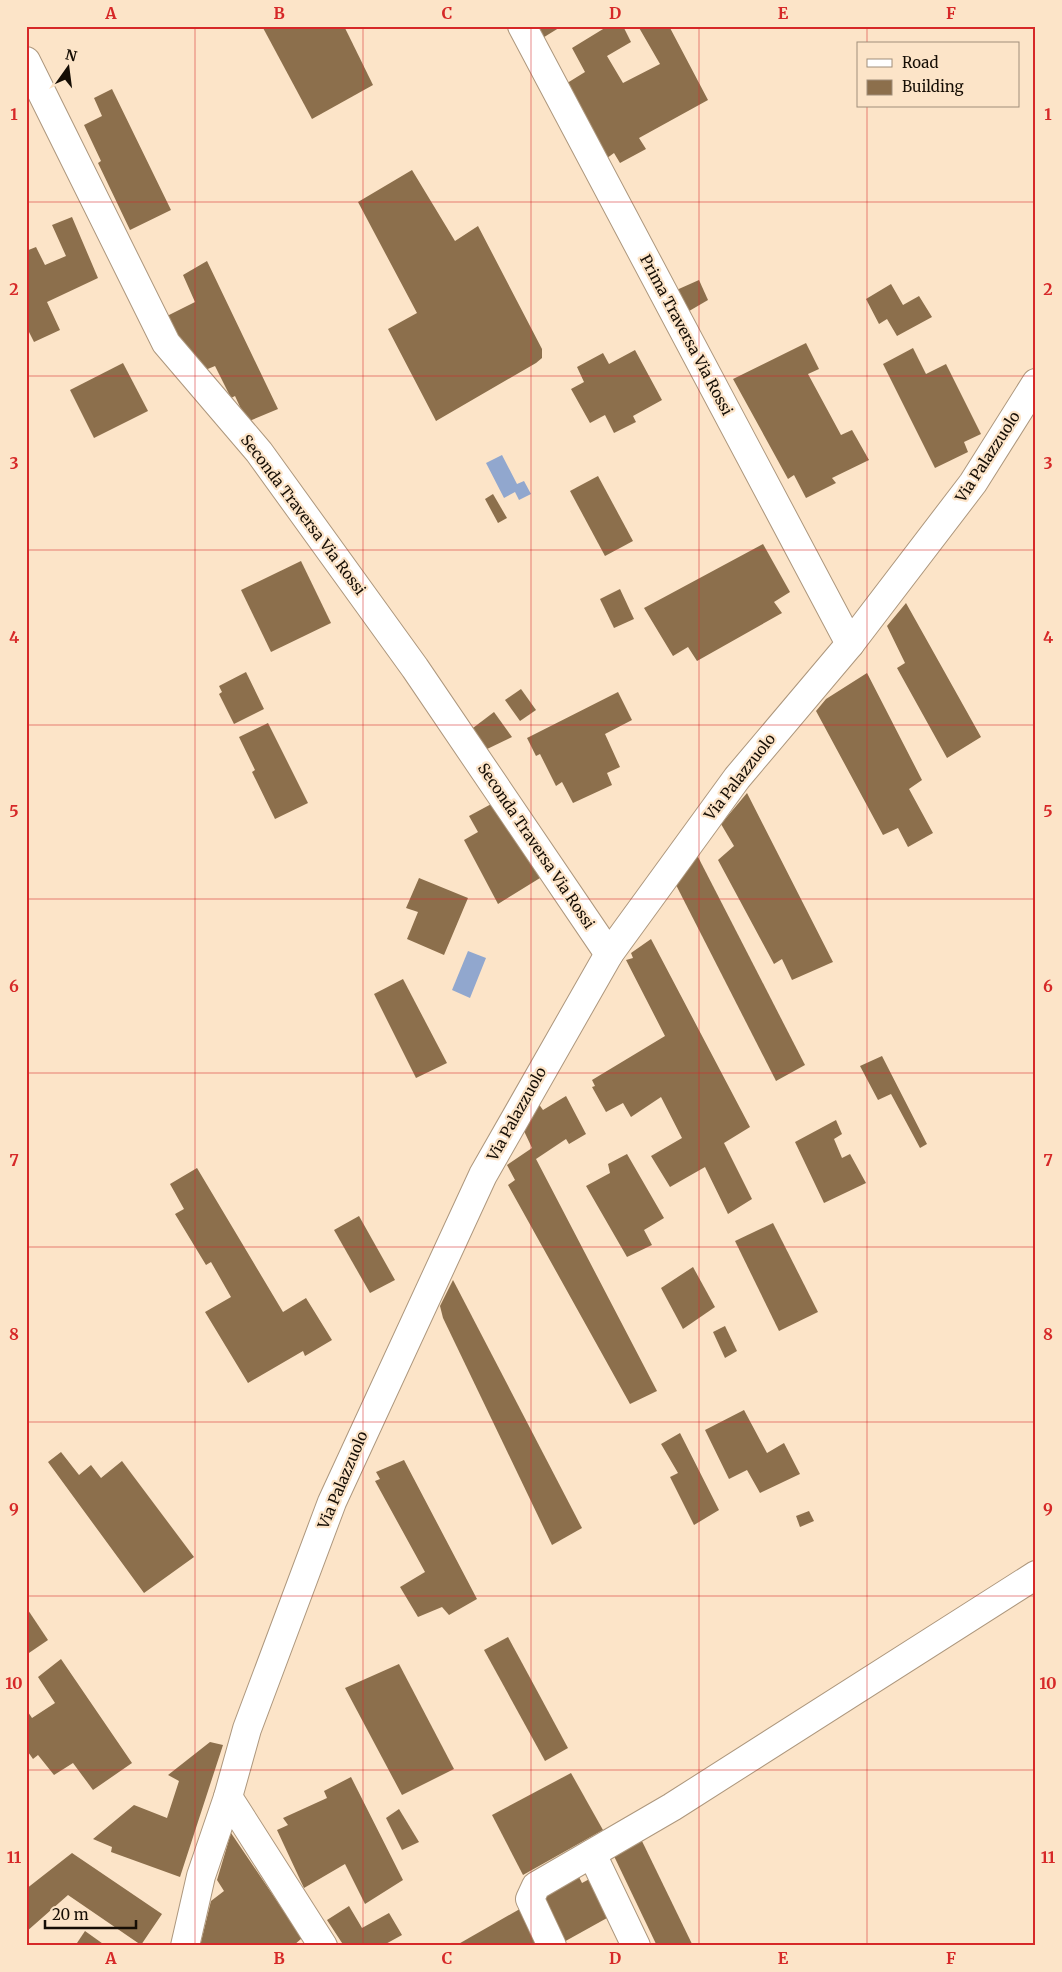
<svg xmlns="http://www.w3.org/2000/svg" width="1062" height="1972" viewBox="0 0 1062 1972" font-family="Merriweather,serif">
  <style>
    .water { fill: #91a7ce }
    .building { fill: #8c6f4c }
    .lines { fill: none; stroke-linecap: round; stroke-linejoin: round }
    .minor-casing { stroke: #ad977d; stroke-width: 30 }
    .minor { stroke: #fff; stroke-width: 28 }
    .grid { fill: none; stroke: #d62828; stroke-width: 1; stroke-opacity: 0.55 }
    .labels { text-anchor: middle; stroke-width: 4.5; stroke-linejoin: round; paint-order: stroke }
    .street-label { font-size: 15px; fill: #160e05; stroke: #fce4c8 }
    .neatline { fill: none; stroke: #d62828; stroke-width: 2 }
    .grid-label { font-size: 16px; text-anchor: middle; font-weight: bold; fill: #d62828 }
  </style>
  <rect width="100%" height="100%" fill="#fce4c8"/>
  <g class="water">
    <polygon points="502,455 517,484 524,481 531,494 519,500 515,492 504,498 486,463"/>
    <polygon points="468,951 486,958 470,998 452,990"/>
  </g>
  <g class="building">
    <polygon points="262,26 344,26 373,85 312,119"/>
    <polygon points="534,26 562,26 541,39"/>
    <polygon points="608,26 623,26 631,42 607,56 623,83 660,64 638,26 669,26 708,100 639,138 646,149 620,163 614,153 603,161 564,85 585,72 572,48"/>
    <polygon points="112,89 171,210 130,230 98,163 101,161 84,125 102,116 94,98"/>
    <polygon points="412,170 455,241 478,226 542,349 542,358 536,363 436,421 388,329 417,313 358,202"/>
    <polygon points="72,217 98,278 47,302 60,330 34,342 26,326 26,251 36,247 45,265 66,256 52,225"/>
    <polygon points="207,261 278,409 247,422 235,396 231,398 215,366 198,373 165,317 195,302 183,275"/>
    <polygon points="699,280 708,300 684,314 672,292"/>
    <polygon points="891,284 903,305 919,296 932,317 897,336 887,319 879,324 866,299"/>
    <polygon points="806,343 819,369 808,374 841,435 852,430 869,460 832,478 836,483 806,498 794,475 788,479 733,379"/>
    <polygon points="913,348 926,374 946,364 981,434 964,442 968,452 935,468 883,364"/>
    <polygon points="635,350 662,400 633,416 636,422 614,433 605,415 590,423 571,389 584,382 577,367 603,353 609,364"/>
    <polygon points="123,363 148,411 94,438 70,390"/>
    <polygon points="598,476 633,541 605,556 570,491"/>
    <polygon points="493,494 507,518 498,523 485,499"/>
    <polygon points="763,544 790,592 774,602 782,613 697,661 688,647 673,656 644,608"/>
    <polygon points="301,561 331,623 271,652 241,590"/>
    <polygon points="620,589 634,619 614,628 600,599"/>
    <polygon points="906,603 981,737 947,758 897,668 905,663 887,626"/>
    <polygon points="246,672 264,709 234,724 219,694 222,692 219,686"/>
    <polygon points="867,673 922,780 909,789 933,833 908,847 898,828 883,835 816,711 826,699"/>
    <polygon points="521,689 536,710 520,721 505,700"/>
    <polygon points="618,692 632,720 605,734 620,767 607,773 612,785 573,803 562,782 556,786 540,754 536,756 527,738"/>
    <polygon points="494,712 512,737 483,751 469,731"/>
    <polygon points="268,723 308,803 275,819 252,772 255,770 239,737"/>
    <polygon points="747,793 833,962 792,980 782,959 774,964 718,860 734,846 721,824"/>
    <polygon points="495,802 540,878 498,904 464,840 478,832 469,816"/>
    <polygon points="696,853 805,1065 776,1081 675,883"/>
    <polygon points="419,878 468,898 444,955 407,939 418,912 406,908"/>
    <polygon points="651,939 750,1127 724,1143 752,1199 728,1214 705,1167 670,1187 651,1156 682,1138 661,1097 631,1117 623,1103 606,1112 592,1087 595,1086 592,1080 665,1036 626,960 633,958 631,953"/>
    <polygon points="403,979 447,1063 416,1078 374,994"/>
    <polygon points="882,1056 927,1144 920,1148 891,1094 878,1100 860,1066"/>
    <polygon points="566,1096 586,1134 569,1144 566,1139 536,1159 657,1391 630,1404 508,1185 515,1180 507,1165 532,1148 524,1131 538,1103 543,1110"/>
    <polygon points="836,1120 842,1134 834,1139 842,1158 850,1154 866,1183 824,1203 795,1142"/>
    <polygon points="627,1154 664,1218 644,1230 652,1245 627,1257 586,1186 610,1173 608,1164"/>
    <polygon points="197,1168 283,1312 306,1298 332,1340 305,1356 303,1351 248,1383 205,1312 231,1297 211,1262 206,1265 175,1214 184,1209 170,1184"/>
    <polygon points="359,1216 395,1280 370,1293 334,1230"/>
    <polygon points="773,1223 818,1312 779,1331 735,1241"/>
    <polygon points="693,1267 715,1307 683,1329 661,1288"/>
    <polygon points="453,1280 582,1528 552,1545 443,1318 440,1306"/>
    <polygon points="725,1326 737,1351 725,1358 713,1332"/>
    <polygon points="744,1410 767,1453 784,1443 800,1474 760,1493 747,1470 729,1479 705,1430"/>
    <polygon points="680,1433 719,1510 694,1525 670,1477 678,1473 661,1444"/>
    <polygon points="61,1452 79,1475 91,1465 101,1478 122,1461 194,1557 144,1593 48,1462"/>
    <polygon points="404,1460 477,1599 449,1615 442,1607 418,1617 400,1587 425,1572 375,1481 380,1479 376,1472"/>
    <polygon points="809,1511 814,1521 800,1527 796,1516"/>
    <polygon points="26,1607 48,1640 26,1655"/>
    <polygon points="508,1637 568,1748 545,1761 484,1650"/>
    <polygon points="61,1659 132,1763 93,1790 73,1763 54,1775 38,1755 33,1759 26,1749 26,1709 32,1718 55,1703 38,1677"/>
    <polygon points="399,1664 454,1769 402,1795 345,1688"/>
    <polygon points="210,1742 223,1745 180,1877 111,1852 112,1847 93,1839 134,1805 167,1818 179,1781 168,1775"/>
    <polygon points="571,1773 603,1830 523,1875 492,1815"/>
    <polygon points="351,1777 403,1880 365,1904 345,1864 304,1888 277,1830 288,1825 283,1818 327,1798 324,1791"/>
    <polygon points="399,1809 419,1842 402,1850 386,1818"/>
    <polygon points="231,1833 302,1938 293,1946 200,1946 211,1901 224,1891 217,1880"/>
    <polygon points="640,1837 693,1946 657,1946 613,1854"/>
    <polygon points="72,1853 162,1914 141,1945 68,1895 26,1932 26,1889"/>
    <polygon points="577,1873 582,1883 595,1876 616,1913 562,1943 538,1897"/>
    <polygon points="349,1906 362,1928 389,1913 402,1935 382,1946 344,1946 327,1920"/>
    <polygon points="525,1906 544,1946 455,1946"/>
    <polygon points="85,1931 106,1946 75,1946"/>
  </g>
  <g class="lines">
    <defs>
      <g id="minor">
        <polyline points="522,26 850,644"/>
        <polyline points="26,61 166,343 259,452 415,668 609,954"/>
        <polyline points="228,1797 323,1946"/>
        <polyline points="592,1854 636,1946"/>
        <polyline points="185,1946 201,1876 228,1797 247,1729 332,1502 483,1175 609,954 737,778 850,644 973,483 1036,383"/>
        <polyline points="552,1946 530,1899 536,1886 672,1807 1036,1575"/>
      </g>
    </defs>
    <use href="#minor" class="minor-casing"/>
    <use href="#minor" class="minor"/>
  </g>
  <path class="grid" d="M195,26v1920M363,26v1920M531,26v1920M699,26v1920M867,26v18M867,106v1840M26,202h1010M26,376h1010M26,550h1010M26,725h1010M26,899h1010M26,1073h1010M26,1247h1010M26,1422h1010M26,1596h1010M26,1770h1010"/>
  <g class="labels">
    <g class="street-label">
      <text transform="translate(686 335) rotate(62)" y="5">Prima Traversa Via Rossi</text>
      <text transform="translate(988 457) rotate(-57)" y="5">Via Palazzuolo</text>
      <text transform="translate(303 515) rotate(53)" y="5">Seconda Traversa Via Rossi</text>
      <text transform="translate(740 777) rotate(-52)" y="5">Via Palazzuolo</text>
      <text transform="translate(536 846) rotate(56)" y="5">Seconda Traversa Via Rossi</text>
      <text transform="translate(517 1114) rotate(-61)" y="5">Via Palazzuolo</text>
      <text transform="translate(343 1480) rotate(-67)" y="5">Via Palazzuolo</text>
    </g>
  </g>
  <rect width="1062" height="1972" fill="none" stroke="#fce4c8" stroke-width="55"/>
  <rect x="857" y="42" width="162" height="65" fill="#fce4c8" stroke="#a08e7a"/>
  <rect x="867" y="59" width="25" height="8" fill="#ffffff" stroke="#a08e7a"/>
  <text x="902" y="68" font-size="15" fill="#160e05">Road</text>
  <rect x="867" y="80" width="25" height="15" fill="#8c6f4c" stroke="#a08e7a"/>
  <text x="902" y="92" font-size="15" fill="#160e05">Building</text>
  <g transform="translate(68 68) rotate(14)" stroke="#fce4c8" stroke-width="4" paint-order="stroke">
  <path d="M0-4L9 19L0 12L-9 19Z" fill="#160e05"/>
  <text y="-8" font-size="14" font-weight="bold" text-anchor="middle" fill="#160e05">N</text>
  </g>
  <path d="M45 1920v8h91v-8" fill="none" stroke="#160e05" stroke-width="2.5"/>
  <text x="52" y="1920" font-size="15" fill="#160e05" stroke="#fce4c8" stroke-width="4" paint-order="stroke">20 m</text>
  <rect x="28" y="28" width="1006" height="1916" class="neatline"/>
  <g class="grid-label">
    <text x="111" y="19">A</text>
    <text x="279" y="19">B</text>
    <text x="447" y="19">C</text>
    <text x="615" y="19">D</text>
    <text x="783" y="19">E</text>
    <text x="951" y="19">F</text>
    <text x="14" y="120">1</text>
    <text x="1048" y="120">1</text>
    <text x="14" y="295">2</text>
    <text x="1048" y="295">2</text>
    <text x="14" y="469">3</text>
    <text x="1048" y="469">3</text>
    <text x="14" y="643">4</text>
    <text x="1048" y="643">4</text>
    <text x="14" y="817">5</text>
    <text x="1048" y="817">5</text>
    <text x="14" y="992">6</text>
    <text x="1048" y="992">6</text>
    <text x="14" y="1166">7</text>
    <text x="1048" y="1166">7</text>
    <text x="14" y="1340">8</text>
    <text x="1048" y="1340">8</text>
    <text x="14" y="1515">9</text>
    <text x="1048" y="1515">9</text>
    <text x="14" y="1689">10</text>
    <text x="1048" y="1689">10</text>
    <text x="14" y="1863">11</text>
    <text x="1048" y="1863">11</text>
    <text x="111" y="1964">A</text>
    <text x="279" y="1964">B</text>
    <text x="447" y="1964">C</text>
    <text x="615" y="1964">D</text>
    <text x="783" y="1964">E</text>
    <text x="951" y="1964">F</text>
  </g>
</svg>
